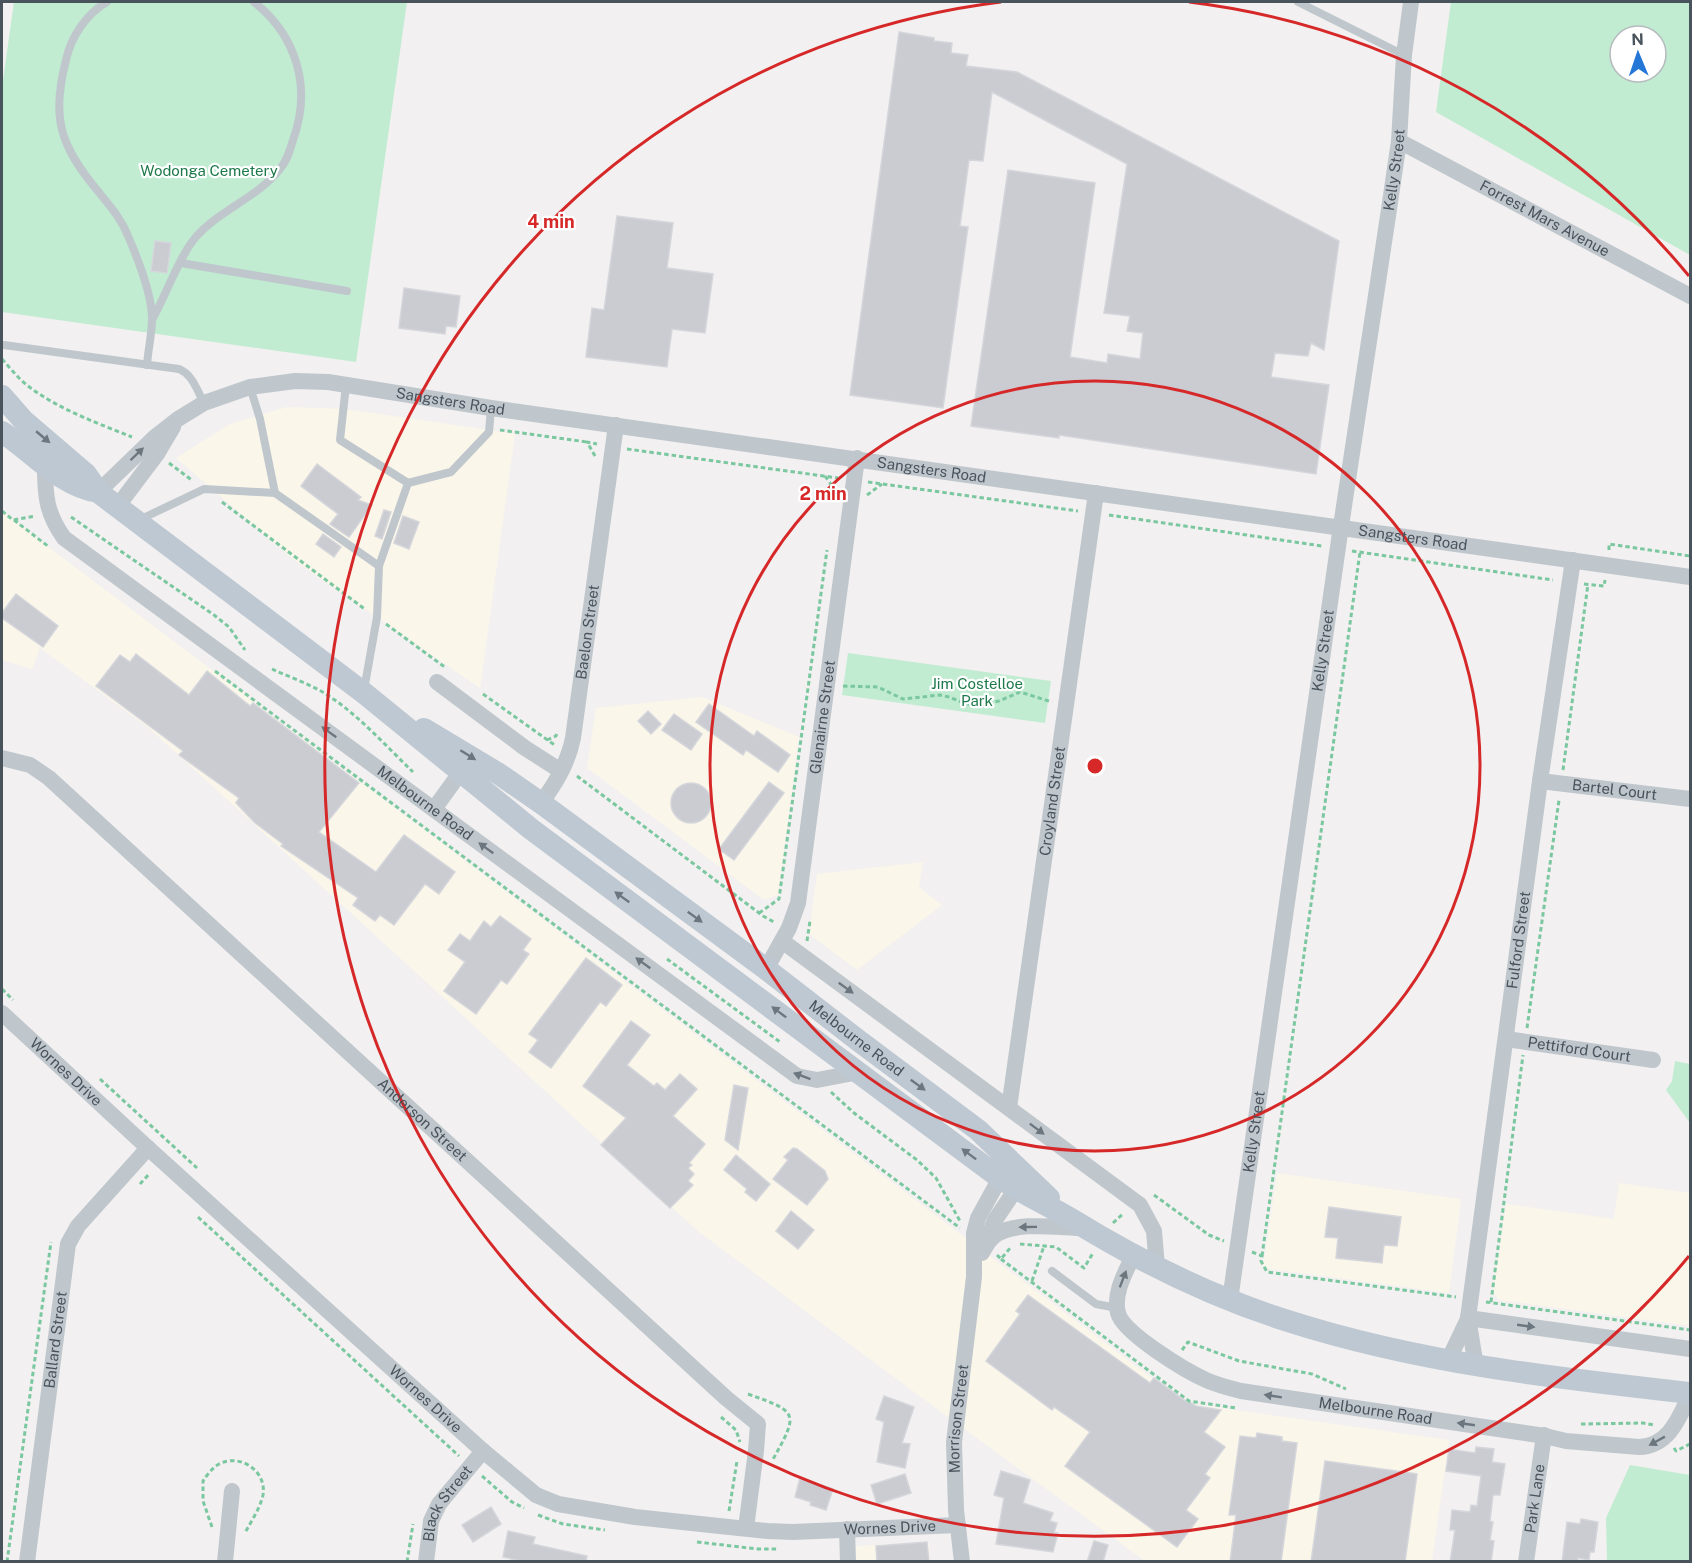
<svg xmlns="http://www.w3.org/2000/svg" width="1692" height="1563" viewBox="0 0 1692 1563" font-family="'Public Sans',sans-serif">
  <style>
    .commercial { fill: #fbf6ea }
    .green { fill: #c1ecd1; fill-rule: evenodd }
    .building { fill: #caccd2; stroke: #d4d6db; stroke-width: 1.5 }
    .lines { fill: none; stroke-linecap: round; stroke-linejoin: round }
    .path { stroke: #7bc8a0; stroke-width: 3; stroke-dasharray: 4.5 3; stroke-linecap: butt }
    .service { stroke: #bfc7cd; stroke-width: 8 }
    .minor { stroke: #bfc7cd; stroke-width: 16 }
    .secondary { stroke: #bec8d2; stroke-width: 22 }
    .oneway { fill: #6c767f }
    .oneway2 { fill: #6c767e }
    .ring { fill: none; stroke: #d62828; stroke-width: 3 }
    .labels { text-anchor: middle; stroke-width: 4.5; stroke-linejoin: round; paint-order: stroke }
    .street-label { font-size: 15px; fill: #49535c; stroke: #fff }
    .park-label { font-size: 15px; fill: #1d7949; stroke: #fff }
    .centre { fill: #d62828; stroke: #fff; stroke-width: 3 }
    .ring-label { font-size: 18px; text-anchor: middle; font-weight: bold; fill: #d62828; stroke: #fff; stroke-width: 4.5; stroke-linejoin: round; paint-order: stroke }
  </style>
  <rect width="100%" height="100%" fill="#f2f0f0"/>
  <g class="commercial">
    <polygon points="287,407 346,409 515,434 480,688 298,563 176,458 230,424"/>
    <polygon points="2,512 1185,1403 1449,1440 1432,1561 1145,1561 933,1406 699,1232 150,729 40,648 32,669 2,660"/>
    <polygon points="702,697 799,737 778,895 764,900 587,768 596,708"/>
    <polygon points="923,862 919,887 942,905 857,970 809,934 817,874"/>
    <polygon points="1277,1173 1461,1199 1449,1293 1263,1268"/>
    <polygon points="1619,1183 1690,1193 1690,1326 1499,1300 1493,1292 1506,1204 1614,1219"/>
    <polygon points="929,1542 930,1561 856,1561 855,1546"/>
  </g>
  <g class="green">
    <polygon points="14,2 407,2 356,362 2,312 2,87"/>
    <path d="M1451,2h239v253l-254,-143zM1620,36h36v36h-36z"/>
    <polygon points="848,653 1051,681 1045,723 842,695"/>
    <polygon points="1675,1061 1690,1064 1690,1123 1666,1090 1672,1081"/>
    <polygon points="1630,1465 1690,1475 1690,1561 1607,1561 1606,1518"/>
  </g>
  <g class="building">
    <polygon points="899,32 934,38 934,41 952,43 951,53 968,55 966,66 1017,72 1339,241 1324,350 1311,343 1308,356 1275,353 1271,377 1329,385 1316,474 1059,435 1059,438 971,426 1008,170 1095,183 1070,357 1107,363 1108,354 1140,359 1143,333 1127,331 1130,316 1104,313 1127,164 992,92 983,161 969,160 960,226 968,227 943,408 850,395"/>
    <polygon points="617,216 673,223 667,268 713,274 705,333 672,329 667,367 586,357 592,308 604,310"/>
    <polygon points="155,241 171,243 167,273 151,271"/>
    <polygon points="404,288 460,296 456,327 446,326 445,334 399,328"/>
    <polygon points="317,464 361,497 358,500 372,505 349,537 330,524 338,514 301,486"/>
    <polygon points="384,510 391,512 382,539 375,536"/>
    <polygon points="403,516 419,522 409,549 394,543"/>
    <polygon points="323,534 341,547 334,557 316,544"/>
    <polygon points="16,594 58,626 43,647 2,618 2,613"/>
    <polygon points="136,654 189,695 207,671 250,706 253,703 359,783 319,832 376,872 404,835 455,872 439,894 425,884 394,925 380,915 375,921 353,905 358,898 281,846 283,844 254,822 236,803 239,798 179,755 183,751 96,686 120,655 130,662"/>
    <polygon points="709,704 754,736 757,731 790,755 778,772 746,750 743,755 696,722"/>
    <polygon points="648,711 661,724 651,734 638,721"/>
    <polygon points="674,714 702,734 691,750 662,730"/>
    <polygon points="769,782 784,793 734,860 719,849"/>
    <circle cx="691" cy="803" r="20"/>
    <polygon points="500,916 531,939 523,950 529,954 507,984 501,980 476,1014 444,991 465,962 448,950 460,934 470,941 484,921 491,927"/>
    <polygon points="586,958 622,985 606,1006 600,1002 551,1068 529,1052 538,1040 529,1034"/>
    <polygon points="631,1021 650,1035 627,1065 654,1086 657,1083 665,1090 680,1074 697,1089 673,1116 705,1144 689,1163 692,1165 688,1168 694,1174 688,1181 693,1185 670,1208 601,1145 626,1118 583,1086"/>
    <polygon points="734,1085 748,1088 738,1150 725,1140"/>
    <polygon points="793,1148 797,1149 825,1171 828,1179 807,1205 773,1179 788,1160 784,1157"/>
    <polygon points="736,1155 770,1184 756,1201 745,1192 747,1189 724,1170"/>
    <polygon points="1329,1207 1401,1217 1397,1246 1384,1245 1382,1263 1336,1258 1338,1238 1325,1237"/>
    <polygon points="791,1211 814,1230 798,1249 776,1231"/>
    <polygon points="1028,1295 1150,1383 1154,1378 1187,1402 1188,1401 1196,1406 1221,1410 1204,1432 1225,1447 1205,1474 1210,1478 1186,1510 1198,1519 1177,1547 1065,1466 1090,1432 1054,1407 1052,1410 986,1361 1020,1314 1016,1311"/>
    <polygon points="884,1396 914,1407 902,1443 910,1444 905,1468 877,1462 884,1422 876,1419"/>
    <polygon points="1257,1433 1282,1437 1282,1441 1297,1443 1281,1562 1230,1562 1236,1515 1229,1515 1240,1436 1256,1438"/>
    <polygon points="1476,1447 1494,1449 1492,1462 1505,1464 1500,1495 1493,1495 1490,1521 1493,1522 1490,1540 1494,1541 1491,1562 1450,1562 1455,1530 1450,1530 1452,1510 1470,1512 1471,1505 1477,1506 1481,1476 1446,1471 1449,1449 1475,1453"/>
    <polygon points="1325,1461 1417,1474 1405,1562 1311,1562"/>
    <polygon points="1001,1471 1030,1480 1023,1503 1053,1513 1050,1521 1057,1523 1054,1533 1058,1533 1053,1552 996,1544 1004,1498 994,1495"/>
    <polygon points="905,1474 911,1493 877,1504 871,1485"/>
    <polygon points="800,1478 833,1489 826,1510 810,1505 811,1502 795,1497"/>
    <polygon points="491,1507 501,1524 473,1542 462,1525"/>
    <polygon points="1581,1519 1598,1522 1594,1552 1590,1552 1589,1560 1578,1558 1578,1562 1562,1562 1567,1522 1580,1524"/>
    <polygon points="508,1531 535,1537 533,1544 587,1556 586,1562 525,1562 503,1557"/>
    <polygon points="1094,1541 1108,1545 1103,1562 1087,1562"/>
    <polygon points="927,1542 929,1562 877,1562 876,1546"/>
  </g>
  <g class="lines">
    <g class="path">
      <path d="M2,359c8,9 16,19 26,27 30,23 69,37 104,51"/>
      <polyline points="500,430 587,442"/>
      <polyline points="627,449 838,478"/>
      <polyline points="595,456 587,442 597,444"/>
      <polyline points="169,463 193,481"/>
      <polyline points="825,476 835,490"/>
      <polyline points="868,482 1078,511"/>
      <polyline points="867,495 882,484"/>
      <polyline points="222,502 366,610"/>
      <polyline points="2,511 13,520 36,516"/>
      <polyline points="1109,515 1322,546"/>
      <polyline points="71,517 214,615 229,627 245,650"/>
      <polyline points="14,520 49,547"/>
      <polyline points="1609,550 1609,544 1690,556"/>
      <polyline points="1352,551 1553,580"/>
      <polyline points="1584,584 1604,586 1605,580"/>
      <polyline points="386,624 446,668"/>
      <path d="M272,669c15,7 32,13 47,21 33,18 66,55 94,82"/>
      <polyline points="215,671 960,1228"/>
      <polyline points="843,686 878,687 903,699 940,695 949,697 964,703 977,706 999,701 1020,692 1052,702"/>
      <polyline points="483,694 556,746"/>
      <polyline points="547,740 556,736 557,733"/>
      <polyline points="1563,770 1588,584"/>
      <polyline points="577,776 763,916 774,922"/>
      <polyline points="759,913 779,899 827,550"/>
      <polyline points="807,941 810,921"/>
      <polyline points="667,959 780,1042"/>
      <polyline points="2,989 13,1000"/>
      <polyline points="1527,1028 1559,800"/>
      <polyline points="100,1079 197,1168"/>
      <polyline points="831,1092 854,1113 917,1160 936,1178 960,1221"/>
      <polyline points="140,1184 150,1173"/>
      <polyline points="1154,1195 1209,1235 1224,1241"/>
      <polyline points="198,1217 459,1456"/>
      <polyline points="1113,1223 1124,1213"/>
      <polyline points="1020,1244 1056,1247 1084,1268 1093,1253"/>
      <polyline points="1252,1252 1262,1256 1261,1261 1267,1272 1456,1297"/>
      <polyline points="997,1255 1001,1259 1011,1247"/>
      <polyline points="1262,1256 1360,552"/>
      <polyline points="1001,1259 1189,1401 1236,1408"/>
      <polyline points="1032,1281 1044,1246"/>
      <polyline points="1486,1302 1690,1330"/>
      <polyline points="1491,1302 1523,1055"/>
      <polyline points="1182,1350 1188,1342 1239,1361 1312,1374 1346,1389"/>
      <path d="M748,1394c51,18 51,19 24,67"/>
      <polyline points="721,1417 736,1430 740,1442"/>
      <polyline points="1581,1424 1643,1423 1654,1425"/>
      <polyline points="1674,1448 1676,1451 1690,1444"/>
      <polyline points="482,1476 512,1502 524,1508"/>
      <polyline points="729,1511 737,1461"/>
      <polyline points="538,1515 563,1524 605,1530"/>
      <path d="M212,1527l-9,-26v-20c4,-6 9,-13 16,-17 21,-11 48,7 44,31 -3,14 -12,26 -18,38"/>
      <polyline points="697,1542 758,1549 777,1549"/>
      <polyline points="7,1562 51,1242"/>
      <polyline points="407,1562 413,1524"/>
    </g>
    <g class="service">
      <path d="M107,2c-21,12 -36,35 -41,58 -15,58 -6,85 31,130 12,15 24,28 31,46 10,23 24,58 24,83 0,15 -4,31 -5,46"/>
      <polyline points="1298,2 1404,55"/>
      <polyline points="181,263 347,291"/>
      <path d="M153,318c13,-23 26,-61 42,-80 24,-28 62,-40 85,-69 7,-8 10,-19 13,-29 19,-52 4,-104 -39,-138"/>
      <path d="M4,345l175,24c13,5 18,21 25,34"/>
      <polyline points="346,385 340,440 408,483 379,566"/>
      <polyline points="250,387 260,419 275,493 379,566 377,617 364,690"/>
      <polyline points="408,483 451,472 489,432 491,408"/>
      <polyline points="139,520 204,489 275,493"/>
      <polyline points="1052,1271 1096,1304 1117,1308"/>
    </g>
    <g class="minor">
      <path id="s1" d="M1399,141l291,155"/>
      <path id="s2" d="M45,465c0,30 1,48 19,73l733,538 20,4 42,-8"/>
      <path id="s3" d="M98,492l57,-55 23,-18 26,-16 46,-16 45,-6 33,1 163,26 1199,169"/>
      <polyline points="117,507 157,454 173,427"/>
      <polyline points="437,682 525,748 561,771"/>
      <path id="s4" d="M2,758l28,7 19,13 677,620 32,26 -2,27 -10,77"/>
      <path id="s5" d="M1540,781l150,18"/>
      <path id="s6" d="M541,803c15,-20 27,-40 32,-65l43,-313"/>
      <polyline points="434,809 460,773"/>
      <polyline points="782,941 1140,1205 1154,1231 1157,1267"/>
      <path id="s7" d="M766,969l23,-41 9,-25 59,-445"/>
      <path id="s8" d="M2,1013l146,135 335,303 53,44 22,9 77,13 132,14 26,1 165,-7"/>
      <path id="s9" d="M1506,1039l147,21"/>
      <path id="s10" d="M1009,1108l87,-615"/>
      <polyline points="986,1242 995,1220 1016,1189"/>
      <path d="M982,1253c4,-8 8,-15 15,-19 21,-13 63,-6 87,-6"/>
      <path id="s11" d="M1133,1256c-8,17 -20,38 -15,57 5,20 68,58 88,67 11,5 23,8 35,11l304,45 21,5 73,6c30,-1 40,-29 51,-52"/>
      <path id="s12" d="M1230,1300l111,-774 47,-310 11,-75 5,-86 7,-53"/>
      <polyline points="1468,1318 1690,1349"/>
      <polyline points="1448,1361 1468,1319"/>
      <path id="s13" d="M1476,1366l-8,-48 72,-537 33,-221"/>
      <polyline points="847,1529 848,1562"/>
      <path id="s14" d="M27,1562l41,-318 10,-18 70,-78"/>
      <polyline points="225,1562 232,1491"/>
      <path id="s15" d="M426,1562l5,-41 8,-17 44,-53"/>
      <path id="s16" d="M962,1562l-6,-52 -2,-68 20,-165v-44l4,-15 22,-40"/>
      <path id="s17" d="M1526,1562l18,-127"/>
    </g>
    <g class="secondary">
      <polyline points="2,396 23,420 86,474 98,491"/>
      <path d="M2,432c31,20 58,54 96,60l266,201 167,136 469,349c23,16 48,27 71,41 68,42 141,78 217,102 131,42 267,57 402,72"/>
      <path id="s18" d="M424,729l75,45 42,29 225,166 93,72 119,89 71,68"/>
    </g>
  </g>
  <defs><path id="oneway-solid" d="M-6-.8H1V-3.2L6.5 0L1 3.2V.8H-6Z" transform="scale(1.5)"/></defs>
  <g class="oneway">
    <use href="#oneway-solid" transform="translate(43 437) rotate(40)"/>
    <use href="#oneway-solid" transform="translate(468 755) rotate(32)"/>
    <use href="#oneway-solid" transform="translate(622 897) rotate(-144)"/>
    <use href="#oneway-solid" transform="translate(695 917) rotate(36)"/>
    <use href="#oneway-solid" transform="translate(779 1012) rotate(-143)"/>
    <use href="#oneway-solid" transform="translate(918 1085) rotate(36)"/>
    <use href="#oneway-solid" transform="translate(969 1154) rotate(-143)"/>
  </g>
  <g class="oneway2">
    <use href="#oneway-solid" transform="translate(137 454) rotate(-44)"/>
    <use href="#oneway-solid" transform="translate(329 732) rotate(-144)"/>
    <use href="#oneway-solid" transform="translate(486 848) rotate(-144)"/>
    <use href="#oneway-solid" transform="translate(643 963) rotate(-144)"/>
    <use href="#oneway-solid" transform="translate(846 988) rotate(36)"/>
    <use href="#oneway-solid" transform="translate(802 1076) rotate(-160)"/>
    <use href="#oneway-solid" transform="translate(1037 1129) rotate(37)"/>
    <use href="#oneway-solid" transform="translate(1028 1227) rotate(179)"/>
    <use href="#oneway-solid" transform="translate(1123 1279) rotate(-69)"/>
    <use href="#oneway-solid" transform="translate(1526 1326) rotate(8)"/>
    <use href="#oneway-solid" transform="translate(1273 1396) rotate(-171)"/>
    <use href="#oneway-solid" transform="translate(1466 1424) rotate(-172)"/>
    <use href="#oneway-solid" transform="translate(1657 1441) rotate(151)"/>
  </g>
  <g class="ring">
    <circle cx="1095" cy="766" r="385"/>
    <path d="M1689 1256A770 770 0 1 1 1001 2M1189 2A770 770 0 0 1 1689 276"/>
  </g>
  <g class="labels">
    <g class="street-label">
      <text dy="5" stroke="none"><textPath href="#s12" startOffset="1142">Kelly Street</textPath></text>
      <text dy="5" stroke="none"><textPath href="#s1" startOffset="165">Forrest Mars Avenue</textPath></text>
      <text dy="5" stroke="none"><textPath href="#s3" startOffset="390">Sangsters Road</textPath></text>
      <text dy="5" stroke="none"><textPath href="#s3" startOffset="876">Sangsters Road</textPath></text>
      <text dy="5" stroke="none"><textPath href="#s3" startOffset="1362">Sangsters Road</textPath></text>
      <text dy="5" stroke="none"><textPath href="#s6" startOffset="180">Baelon Street</textPath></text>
      <text dy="5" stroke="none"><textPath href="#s12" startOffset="656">Kelly Street</textPath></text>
      <text dy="5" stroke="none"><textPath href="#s7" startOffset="261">Glenairne Street</textPath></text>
      <text dy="5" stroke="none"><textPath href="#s5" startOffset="75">Bartel Court</textPath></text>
      <text dy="5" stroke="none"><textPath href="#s10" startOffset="310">Croyland Street</textPath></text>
      <text dy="5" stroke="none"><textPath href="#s2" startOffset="525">Melbourne Road</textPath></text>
      <text dy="5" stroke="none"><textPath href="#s13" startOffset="430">Fulford Street</textPath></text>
      <text dy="5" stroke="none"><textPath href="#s18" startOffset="532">Melbourne Road</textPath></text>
      <text dy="5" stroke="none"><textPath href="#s9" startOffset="74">Pettiford Court</textPath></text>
      <text dy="5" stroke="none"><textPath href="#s8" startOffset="87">Wornes Drive</textPath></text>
      <text dy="5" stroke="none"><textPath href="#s4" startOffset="558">Anderson Street</textPath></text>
      <text dy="5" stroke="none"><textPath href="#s12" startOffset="170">Kelly Street</textPath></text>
      <text dy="5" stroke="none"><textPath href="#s14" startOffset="224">Ballard Street</textPath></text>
      <text dy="5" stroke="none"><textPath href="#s8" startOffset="573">Wornes Drive</textPath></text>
      <text dy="5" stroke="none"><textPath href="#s11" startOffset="345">Melbourne Road</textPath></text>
      <text dy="5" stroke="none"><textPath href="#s16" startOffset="144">Morrison Street</textPath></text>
      <text dy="5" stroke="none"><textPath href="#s17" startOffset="64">Park Lane</textPath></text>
      <text dy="5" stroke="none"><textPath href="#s15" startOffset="64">Black Street</textPath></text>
      <text dy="5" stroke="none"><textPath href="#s8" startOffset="1077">Wornes Drive</textPath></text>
    </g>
    <g class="park-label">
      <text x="209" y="176">Wodonga Cemetery</text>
      <text x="977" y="689">Jim Costelloe<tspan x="977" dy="17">Park</tspan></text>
    </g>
  </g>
  <circle cx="1095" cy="766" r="9" class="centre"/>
  <g class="ring-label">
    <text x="551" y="228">4 min</text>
    <text x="823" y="500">2 min</text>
  </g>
  <rect width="1692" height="1563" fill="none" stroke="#49535c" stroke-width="6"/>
  <g transform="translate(1638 54) rotate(358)"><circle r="28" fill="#ffffff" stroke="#b6babe" stroke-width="1.5"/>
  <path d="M0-4.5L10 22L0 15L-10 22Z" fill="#2577d7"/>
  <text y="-9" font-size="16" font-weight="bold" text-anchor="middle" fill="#49535c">N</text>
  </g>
</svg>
